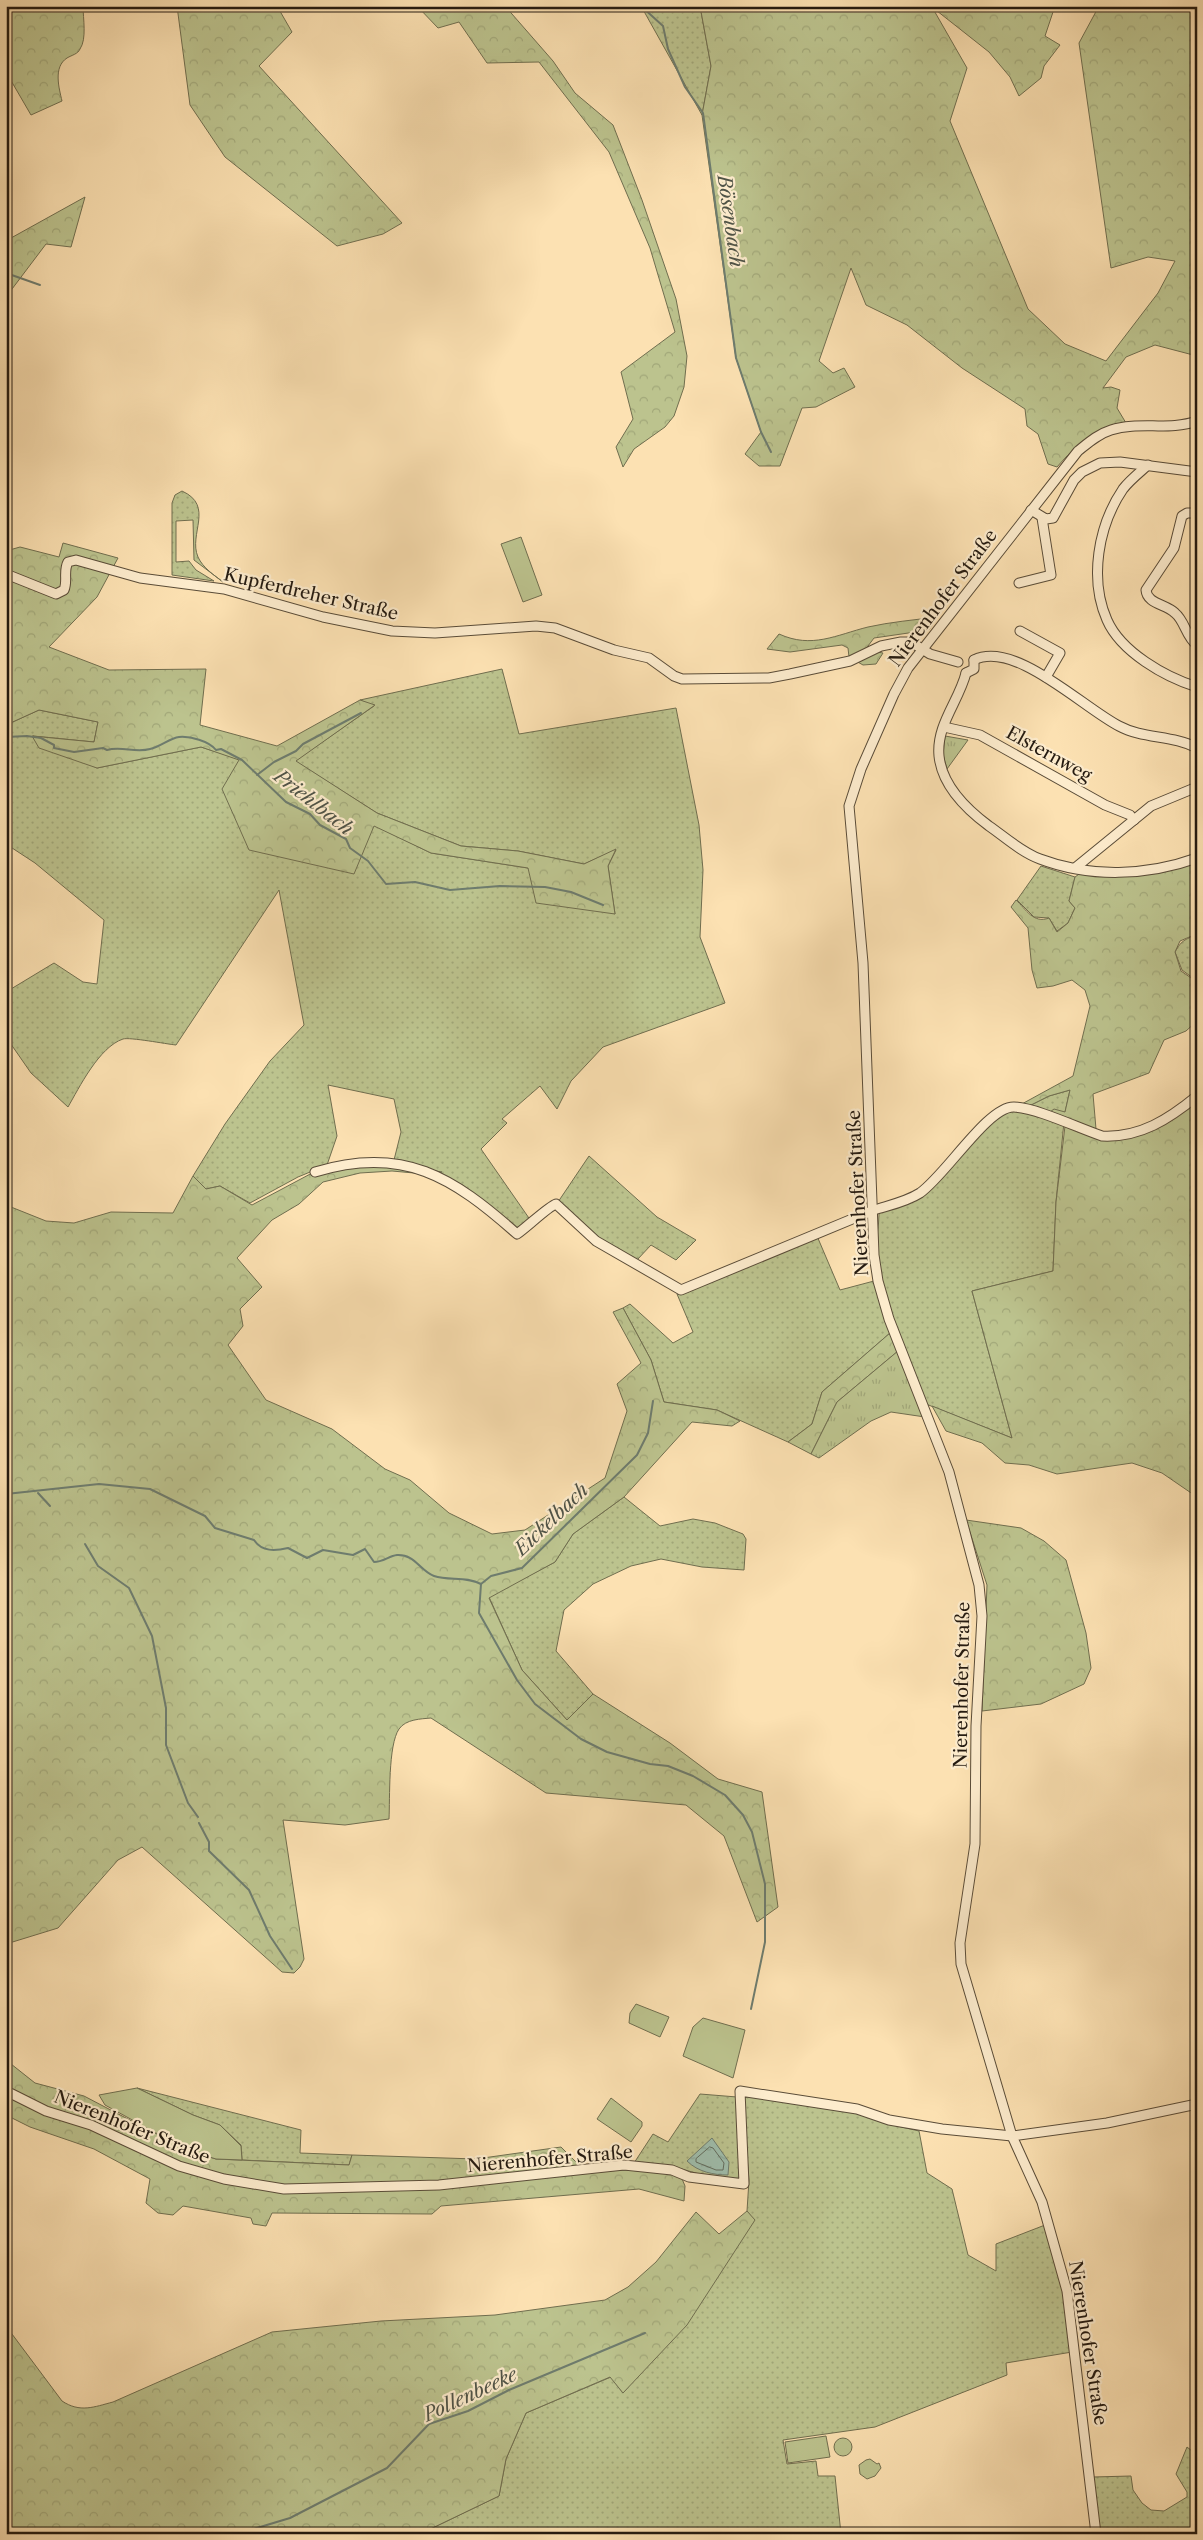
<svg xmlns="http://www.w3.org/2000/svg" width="1203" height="2540" viewBox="0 0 1203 2540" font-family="'Libre Caslon Text',serif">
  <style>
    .grass { fill: url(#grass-dots); stroke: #706e4f }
    .forest { fill: url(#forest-crowns); stroke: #706e4f }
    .park { fill: url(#park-tufts); stroke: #706e4f }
    .garden { fill: #bcc38e; stroke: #706e4f }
    .water { fill: url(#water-ripples); stroke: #6e7c6e }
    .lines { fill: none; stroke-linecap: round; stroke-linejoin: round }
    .shore { stroke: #626c5e; stroke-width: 1 }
    .stream { stroke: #6e7c6e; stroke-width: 2 }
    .minor-casing { stroke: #5a4c38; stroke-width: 11 }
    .minor { stroke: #fdeccd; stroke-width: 9 }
    .labels { text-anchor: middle; stroke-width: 4.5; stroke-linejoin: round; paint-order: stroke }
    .street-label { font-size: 18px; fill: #241a10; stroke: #fdeccd }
    .water-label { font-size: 19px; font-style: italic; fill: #4f5347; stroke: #fdeccd }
  </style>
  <defs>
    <pattern id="grass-dots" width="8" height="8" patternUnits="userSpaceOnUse" patternTransform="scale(1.25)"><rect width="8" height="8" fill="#bcc38e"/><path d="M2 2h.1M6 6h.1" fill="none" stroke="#a1a779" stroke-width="1.8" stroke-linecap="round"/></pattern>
    <pattern id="forest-crowns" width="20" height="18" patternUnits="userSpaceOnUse" patternTransform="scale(1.25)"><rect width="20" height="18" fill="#bcc38e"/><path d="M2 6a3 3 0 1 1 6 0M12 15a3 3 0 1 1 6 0" fill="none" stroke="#a1a779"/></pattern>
    <pattern id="park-tufts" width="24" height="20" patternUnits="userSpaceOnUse" patternTransform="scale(1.25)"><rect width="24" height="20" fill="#bcc38e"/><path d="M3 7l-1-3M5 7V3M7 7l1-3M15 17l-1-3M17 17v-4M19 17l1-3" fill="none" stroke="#a1a779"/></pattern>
    <pattern id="water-ripples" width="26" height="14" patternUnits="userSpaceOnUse" patternTransform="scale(1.25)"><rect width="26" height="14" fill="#9fbead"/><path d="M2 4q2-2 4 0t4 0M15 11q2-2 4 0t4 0" fill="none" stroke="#89a394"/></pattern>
  </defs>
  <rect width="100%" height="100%" fill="#fce1b2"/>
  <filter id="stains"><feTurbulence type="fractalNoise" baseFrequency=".004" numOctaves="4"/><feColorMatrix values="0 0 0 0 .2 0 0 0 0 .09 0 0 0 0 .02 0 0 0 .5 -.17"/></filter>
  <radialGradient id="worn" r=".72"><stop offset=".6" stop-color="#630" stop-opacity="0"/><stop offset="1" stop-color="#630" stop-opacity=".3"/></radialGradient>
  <g class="grass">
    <polygon points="641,6 700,6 711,66 702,115"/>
    <path d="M182,491c33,15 6,43 16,66 5,11 16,18 25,25l-29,-22 -1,-40 -17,1v41l13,-1 7,9 18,11 -42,-6v-72l3,-8z"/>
    <path d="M502,669l17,65 157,-26 23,117 4,45 -3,67 25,66 -122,44 -32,34 -14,28 -17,-23 -38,33 5,4 -26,26 50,72 -17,8 -53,-44 -68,-21 8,-32 -7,-33 -66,-14 9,51 -10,29 -29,12 -48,26 -30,-17 -14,3 -13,-13 32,-52 45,-63 34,-36 -25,-135 -103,155c-10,-1 -46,-8 -53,-6 -24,8 -44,49 -55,68l-37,-34 -25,-36v-45l48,-29 29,19 14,2 7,-64 -69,-57 -29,-19v-119l33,-15 59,12 -4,20 -61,-6 64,32 104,-21 38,12 192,94 97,15 87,46 -7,-48 8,-16 -32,14 -66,-13 -57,-5 -84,-33 -82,-52 79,-55 -14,-6z"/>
    <polygon points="1041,866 1075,877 1069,901 1075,908 1068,923 1057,931 1049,918 1034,917 1017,900"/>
    <path d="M1197,931v50l-15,-11 -7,-18c9,-17 14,-10 22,-21z"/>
    <path d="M1070,1090l-5,22 -9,90 -3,69 -81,20 40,147 -86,-34c-20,-49 -47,-101 -50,-155 0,-11 3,-23 3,-35l5,-5 19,-4 96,-92 28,-6 22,-11z"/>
    <polygon points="589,1156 657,1217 696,1240 676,1260 651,1245 637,1260 597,1238 558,1202"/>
    <polygon points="817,1236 840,1290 874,1281 890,1333 822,1392 812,1424 788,1442 717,1410 664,1402 651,1360 623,1308 630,1304 673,1343 693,1332 677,1294 688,1292"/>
    <polygon points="624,1497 660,1526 693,1519 715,1523 743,1534 746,1539 744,1570 702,1567 661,1559 631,1566 593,1584 564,1610 556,1651 593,1694 567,1720 522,1670 489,1597 555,1562 573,1534"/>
    <polygon points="137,2088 301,2130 300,2153 352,2155 349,2165 242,2160 241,2145 220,2125 193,2115"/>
    <polygon points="700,2094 737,2097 742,2182 716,2179 682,2169 634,2163 653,2134 668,2142"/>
    <polygon points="749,2095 853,2112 884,2123 919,2131 927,2173 952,2189 968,2255 996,2271 996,2244 1045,2225 1064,2291 1072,2352 1006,2363 1007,2375 875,2427 783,2440 787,2464 816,2461 818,2476 835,2476 841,2534 420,2534 499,2496 506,2459 526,2413 611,2377 623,2393 727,2261 754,2220 747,2211 749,2180 742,2100"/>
    <polygon points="1187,2447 1197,2455 1197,2531 1183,2534 1100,2534 1093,2477 1131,2476 1133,2490 1142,2503 1151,2510 1164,2511 1187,2497 1187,2492 1176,2474"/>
  </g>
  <g class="forest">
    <path d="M6,6h77c0,12 4,33 -3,43 -2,5 -8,6 -13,9 -14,9 -8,30 -5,43l-31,14 -25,-43z"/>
    <polygon points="177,6 277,6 292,32 259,66 402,223 383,234 337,246 225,157 190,105"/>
    <polygon points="417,6 505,6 553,61 575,93 613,125 642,200 676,299 687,356 684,387 674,416 665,427 634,449 623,467 616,447 633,419 621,372 675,332 650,248 609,152 539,62 487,63 459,22 438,28"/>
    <path d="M700,6h355l-10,30 15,9 -16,21 -3,12 -22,18 -9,-19 -21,-25 -57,-45 35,61 -17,53 78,188 37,35 41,17 52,-68 17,-32 -27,-4 -37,11 -32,-225 20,-37h98v350l-42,-11 -29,12 -23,31 8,-1 9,3 -3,18 9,15c-30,4 -50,22 -69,44l-9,-3 -10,-30 -11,-8 -2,-17 -63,-41 -55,-43 -41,-20 -15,-37 -32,93 14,12 11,-5 11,19 -39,20 -14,1 -22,58h-21l-14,-12 16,-22 -25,-74 -34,-243 9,-49z"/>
    <polygon points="85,197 71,247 46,244 9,293 6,290 6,234 11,238"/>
    <polygon points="63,543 118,558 97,597 49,647 109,670 206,669 200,725 277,746 360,700 375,705 296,761 377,813 461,846 518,851 584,864 616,849 608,866 615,914 536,903 528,868 431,853 374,826 354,874 249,850 222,789 239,760 201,747 97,768 39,748 32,736 94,742 98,722 39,710 6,725 6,551 20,547 59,557"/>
    <path d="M937,617l-8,13 -55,8 -9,12 18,3 -7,11 -13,1 -14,-8 -1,-9 -6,-3 -52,7 -23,-3 12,-15c33,15 57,1 89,-7 22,-5 46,-7 69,-10z"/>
    <path d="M1197,863v67l-3,5 -14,6 -5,11 6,19 16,11v39l-11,10 -22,9 -15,33 -56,21 3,35 -50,-14 8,-6 11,3 5,-22 -21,6 -22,11 -7,-2 53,-29 17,-70 -5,-16 -13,-10 -19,6 -16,2 -5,-18 -4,-42 -17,-21 5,-7c10,9 17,24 33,18l8,14 11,-9 7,-15 -6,-7 6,-24 7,-5c46,8 71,1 115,-9z"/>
    <path d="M1197,1101v396l-35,-24 -30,-10 -75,11 -28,-9 -24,-2 -23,-20 -36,-12 -14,-25 80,32 -40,-147 81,-20 3,-69 9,-76c11,4 26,12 37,12 37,1 67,-15 95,-37z"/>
    <path d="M393,1164l49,8 -17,2 -33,-3 -32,2 -37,9 -24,22 -27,16 -35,38 25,29 -22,22 3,17 -15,19 38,55 66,29 53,40 25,11 39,33 43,21 33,-4 80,-52 22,-67 -10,-27 24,-21 -28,-51 10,-4 28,52 13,42 53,8 23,11 -8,5 -40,-4 -68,75 -51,37 -18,28 -66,36 33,72 45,50 26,-26 77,49 48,36 44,13 16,115 -21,15 -33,-86 -38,-31 -140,-12 -115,-75c-10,1 -25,1 -32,11 -11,16 -9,70 -10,90l-44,6 -62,-5 21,139 -4,8 -6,6 -12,-1 -140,-125 -24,13 -60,68 -52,16v-739l40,16 28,2 37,-11 62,1 20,-37 13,13 14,-3 32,19 62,-33z"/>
    <polygon points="890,1333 898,1351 837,1402 811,1454 788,1442 812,1424 822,1392"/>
    <polygon points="966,1520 1021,1528 1044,1541 1066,1560 1086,1633 1091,1668 1084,1684 1041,1704 982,1711 987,1585"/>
    <polygon points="6,2060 35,2083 84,2096 187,2150 216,2159 349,2165 352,2155 476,2159 561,2147 578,2164 581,2172 627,2170 680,2174 685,2186 684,2201 639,2189 441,2206 432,2214 272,2213 266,2226 253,2224 251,2218 183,2206 173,2215 158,2213 146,2203 150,2179 94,2149 30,2127 6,2115"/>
    <path d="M747,2211l8,9 -68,105 -64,68 -13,-16 -84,36 -20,46 -7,37 -79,38h-414v-208l56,75c18,12 32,6 51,1l159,-70 109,-11 114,-6 110,-15 23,-13 28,-25 40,-50 23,22z"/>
  </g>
  <g class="park">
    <polygon points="945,736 968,740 947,769 943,755"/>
    <polygon points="898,1351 925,1417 891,1412 871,1421 819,1458 811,1454 837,1402"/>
  </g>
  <g class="garden">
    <polygon points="521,537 542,595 523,602 501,544"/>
    <polygon points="636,2004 669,2017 660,2037 629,2023 630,2013"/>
    <polygon points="703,2018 745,2030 733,2078 683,2056 693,2027"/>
    <polygon points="137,2088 193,2115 220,2125 241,2146 242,2160 216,2159 187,2150 105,2105 99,2095"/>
    <polygon points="611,2098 642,2122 642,2126 631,2142 597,2119"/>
    <polygon points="826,2436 830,2457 788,2463 785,2442"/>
    <circle cx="843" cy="2447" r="9"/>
    <polygon points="870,2459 877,2464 879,2463 881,2468 875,2476 867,2479 860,2474 859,2465 866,2460"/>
  </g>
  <path class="water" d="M712,2138l17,24 -1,13c-14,0 -30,-3 -41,-14z"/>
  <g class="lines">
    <polygon class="shore" points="710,2147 713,2148 724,2163 723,2170 716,2170 696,2162 696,2159"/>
    <g class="stream">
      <polyline points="641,6 663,26 668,49 685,87 703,113 736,358 761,432 771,452"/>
      <polyline points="6,273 40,285"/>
      <path d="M6,737l21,-1 14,2 13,7v3l20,4 29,-4 4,2c14,-4 29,3 43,-1 10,-2 20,-11 29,-12 11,-1 30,4 37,13l5,-1 21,11 44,42 24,12 10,11 26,14 4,9 18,13 18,23 29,-2 35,8 50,-4 45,1 26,5 32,13"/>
      <polyline points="257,775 274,762 296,751 303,744 361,713"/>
      <polyline points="38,1493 50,1506"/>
      <path d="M6,1494l93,-10 51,5 55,27 10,12 39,12c8,12 21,11 34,8l19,10 16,-8 30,5 12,-6 9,13c9,0 15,-6 23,-7 18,-1 23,16 37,21 15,5 32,0 47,8l10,-8 31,-8 115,-113 11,-22 5,-32"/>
      <polyline points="85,1544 98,1566 129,1588 152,1636 166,1708 166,1745 188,1803 198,1817"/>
      <polyline points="481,1584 479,1613 517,1680 535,1704 581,1739 607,1752 650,1764 668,1766 693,1776 725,1795 743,1815 752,1832 765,1884 765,1942 751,2009"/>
      <polyline points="199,1823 209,1842 209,1851 249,1890 270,1936 292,1969"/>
      <polyline points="237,2534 290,2518 387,2468 429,2424 468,2411 509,2390 645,2333"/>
    </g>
    <defs>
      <g id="minor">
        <path d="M1148,465c-9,8 -18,15 -25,24 -25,37 -34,90 -16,131 14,32 58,57 90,67"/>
        <polyline points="1031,510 1046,519 1053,518 1074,480 1082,472 1100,463 1120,462 1197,472"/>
        <path d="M1197,513h-10l-5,3 -8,32 -28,42c1,14 20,14 29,23 10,8 11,24 22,32"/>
        <path d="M6,574l50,20 8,-4c4,-9 -1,-19 4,-28l8,-2 64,18 84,11 99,28 69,14 43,2 101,-7 19,2 59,22 35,8 25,18 8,3 87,-1 21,-4 60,-13 31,-15 20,-4h10l19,12 28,8"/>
        <polyline points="1019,583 1051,575 1042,518"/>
        <polyline points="1020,631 1060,653 1046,677"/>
        <path d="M974,660c41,-20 108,47 145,66 24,13 54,9 78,22"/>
        <path d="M966,673c-7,28 -30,52 -27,83 3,29 27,53 50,70 16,11 32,26 51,33 50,19 107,17 157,-1"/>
        <polyline points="966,673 974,669 974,660"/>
        <polyline points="944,727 980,735 1105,805 1130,815 1134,820"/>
        <polyline points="1075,868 1151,806 1197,787"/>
        <path d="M315,1172c88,-27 138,5 202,62 9,-6 32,-28 39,-30l40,37 85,49 193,-80c16,-5 32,-8 46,-17 26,-18 68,-87 94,-86 23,1 64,21 88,29 38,2 67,-17 95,-40"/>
        <polyline points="6,2091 46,2111 91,2125 179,2166 224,2179 284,2189 439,2185 624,2165 672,2170 689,2177 744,2184 740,2091 857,2109 889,2120 942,2129 1012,2136 1107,2123 1197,2104"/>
        <path d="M1096,2534l-29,-243 -25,-89 -30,-66 -51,-172 -1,-21 15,-99 1,-118 6,-110 -3,-31 -30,-113 -60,-153 -11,-38 -4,-26 -11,-292 -14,-157 12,-37 33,-75 14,-26 170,-217c10,-8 20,-17 33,-21 28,-9 58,1 86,-9"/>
      </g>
    </defs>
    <use href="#minor" class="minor-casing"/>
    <use href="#minor" class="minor"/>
  </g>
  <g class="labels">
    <g class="street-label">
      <text transform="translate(311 594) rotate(13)" y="6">Kupferdreher Straße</text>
      <text transform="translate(943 598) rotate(-53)" y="6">Nierenhofer Straße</text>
      <text transform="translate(1049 754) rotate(29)" y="6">Elsternweg</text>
      <text transform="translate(858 1193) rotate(-93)" y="6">Nierenhofer Straße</text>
      <text transform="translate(962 1685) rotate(-89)" y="6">Nierenhofer Straße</text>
      <text transform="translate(132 2127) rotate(22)" y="6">Nierenhofer Straße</text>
      <text transform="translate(550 2159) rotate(-5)" y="6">Nierenhofer Straße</text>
      <text transform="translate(1088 2343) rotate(81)" y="6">Nierenhofer Straße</text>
    </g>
    <g class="water-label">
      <text transform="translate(731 221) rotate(82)" y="7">Bösenbach</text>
      <text transform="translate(314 802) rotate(38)" y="7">Priehlbach</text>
      <text transform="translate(551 1519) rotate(-44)" y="7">Eickelbach</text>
      <text transform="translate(470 2394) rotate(-25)" y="7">Pollenbeeke</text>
    </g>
  </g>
  <rect width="1203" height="2540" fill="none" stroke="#fce1b2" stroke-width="25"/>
  <rect x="8" y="8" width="1188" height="2525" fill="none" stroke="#241a10" stroke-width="2.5"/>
  <rect x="12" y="12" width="1178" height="2515" fill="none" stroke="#241a10"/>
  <rect width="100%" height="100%" filter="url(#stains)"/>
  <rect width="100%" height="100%" fill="url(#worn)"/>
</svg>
